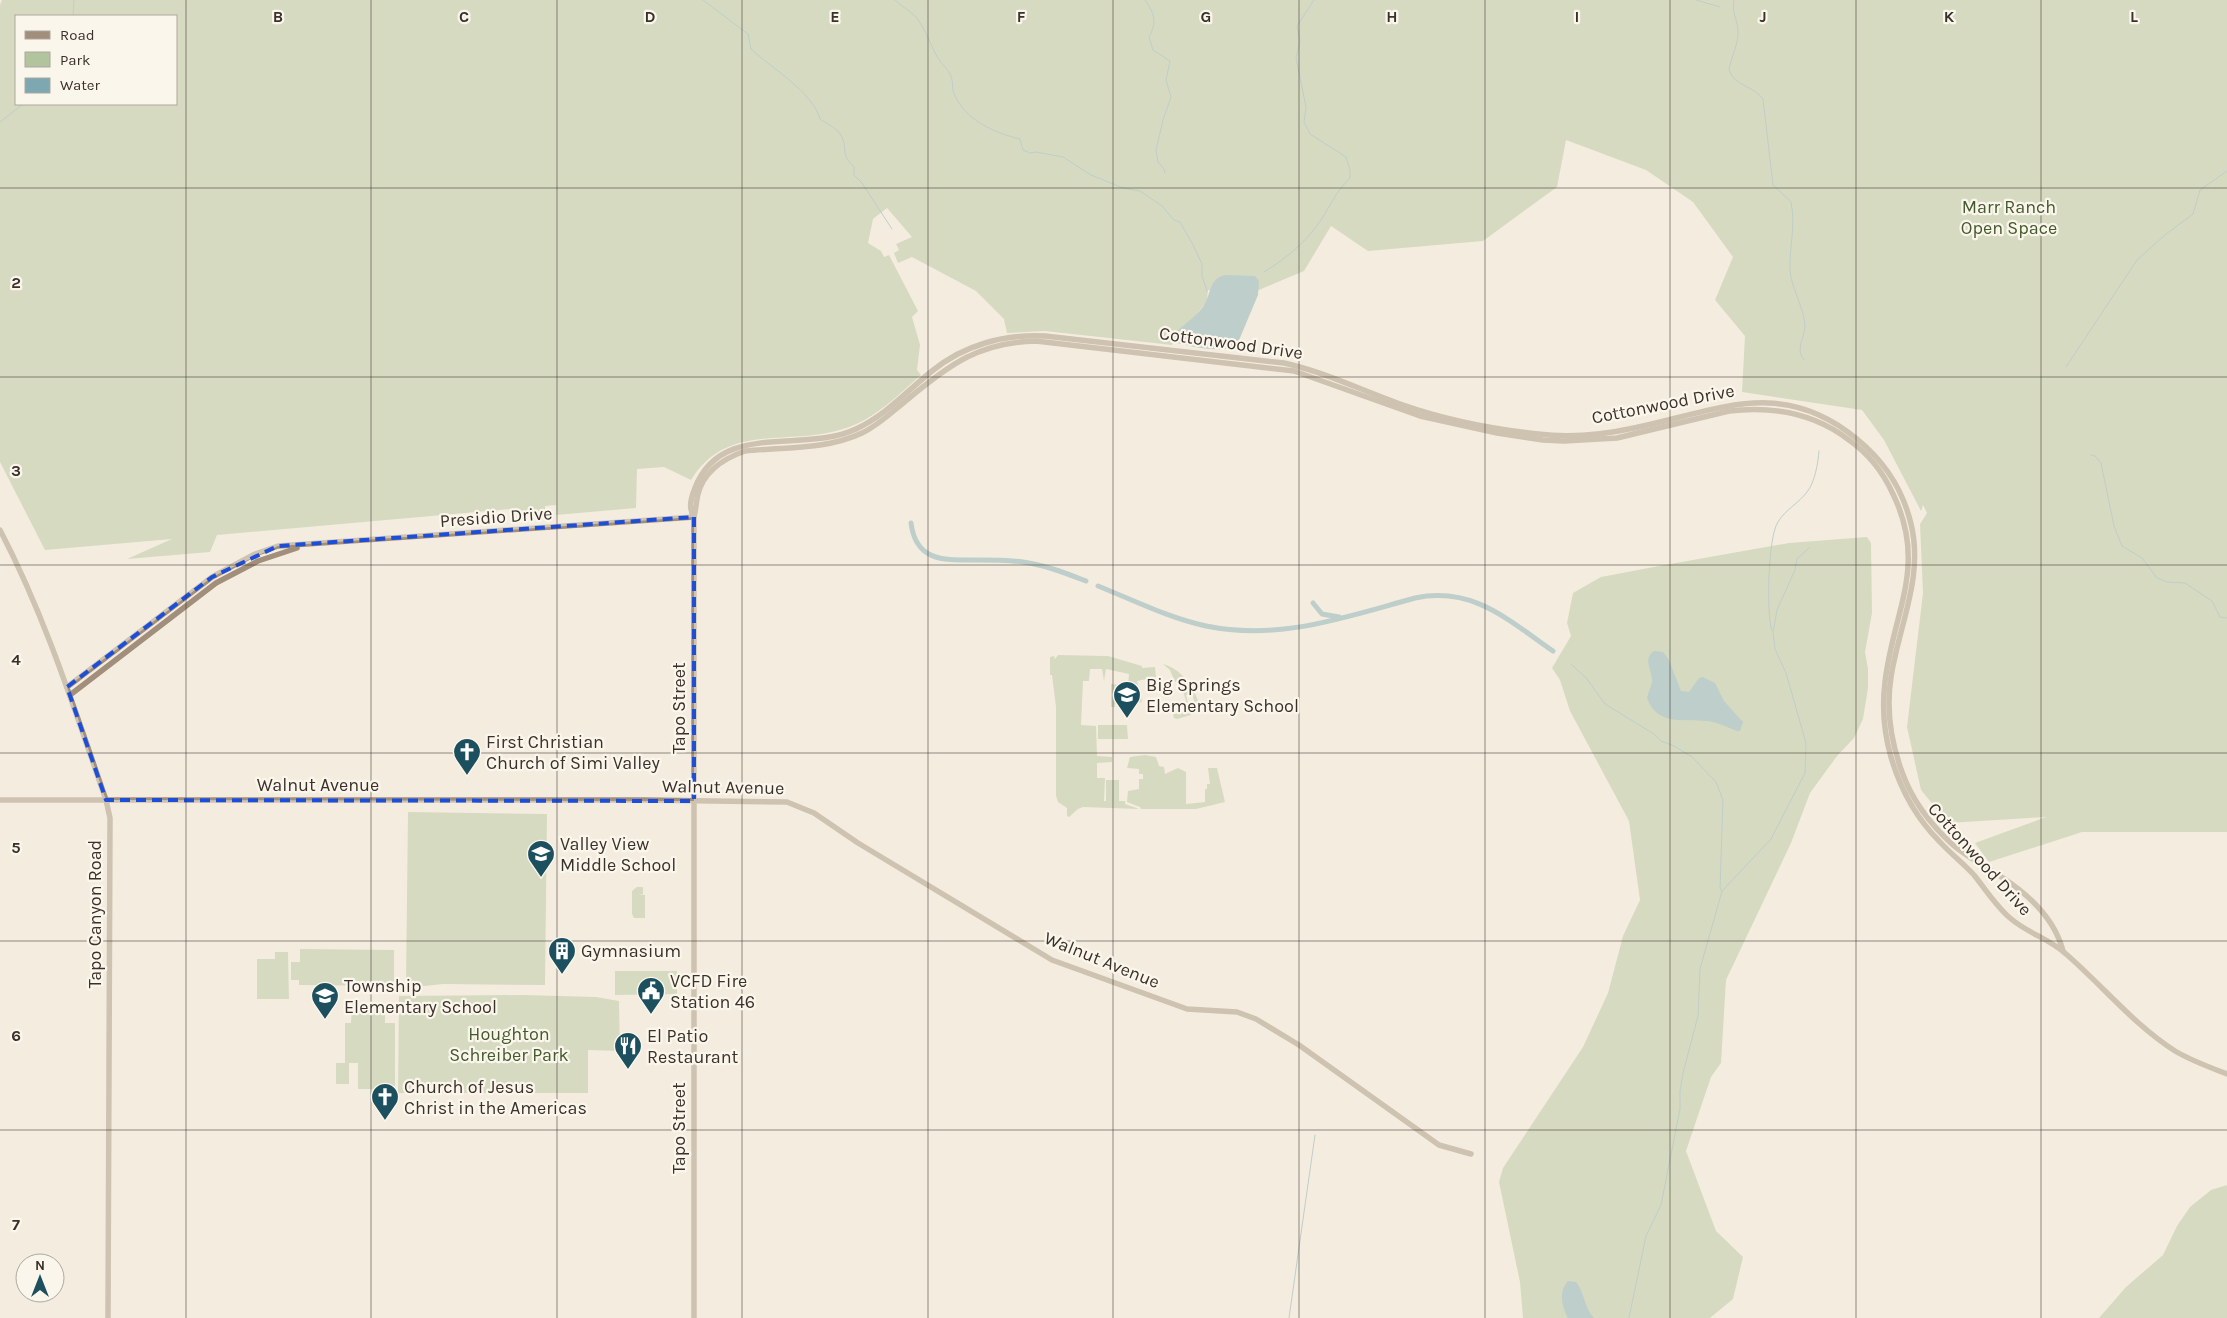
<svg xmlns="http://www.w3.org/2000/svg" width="2227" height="1318" viewBox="0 0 2227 1318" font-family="Karla,sans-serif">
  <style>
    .green { fill: #b2c49e; fill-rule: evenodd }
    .water { fill: #7da8b2 }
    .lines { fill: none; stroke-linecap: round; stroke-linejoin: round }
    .stream { stroke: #7da8b2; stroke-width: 1 }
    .canal { stroke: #7da8b2; stroke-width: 5 }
    .secondary { stroke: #a18e7b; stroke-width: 5.5 }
    .marked { fill: none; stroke: #1d4ed8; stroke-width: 4; stroke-dasharray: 10 6; stroke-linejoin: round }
    .grid { fill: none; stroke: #3a312a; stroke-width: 1; stroke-opacity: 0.55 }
    .labels { text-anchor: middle; stroke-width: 4.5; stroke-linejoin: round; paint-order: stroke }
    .park-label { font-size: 18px; fill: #425a2c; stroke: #fbf6ec }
    .street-label { font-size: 18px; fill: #3a312a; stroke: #fbf6ec }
    .poi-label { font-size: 18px; fill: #3a312a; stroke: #fbf6ec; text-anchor: start }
    .grid-label { font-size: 16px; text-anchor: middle; font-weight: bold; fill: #3a312a; stroke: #fbf6ec; stroke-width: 4.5; stroke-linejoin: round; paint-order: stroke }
  </style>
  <rect width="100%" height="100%" fill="#f4eddf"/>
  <g class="green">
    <path d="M2,0h2225v832h-145l-93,30 -14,-19 71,-26 -98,6 -27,-33 -14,-63 16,-134 -3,-69 7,-11 -4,-8 -2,6 -37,-71 -22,-30 -120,-18 3,-56 -30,-36 18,-43 -40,-55 -47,-32 -80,-30 -9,47 -74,54 -115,10 -37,-25 -27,45 -57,24 -39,-5 -1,11 -35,44 -127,-14 -38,2 -3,-14 -28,-28 -64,-34 -14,6 -4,-10 5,-3 -3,-6 16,-7 -25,-29 -14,11 -5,24 13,8 3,6 5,-2 29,56 -6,6 8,28 -3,25 4,5c-24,21 -47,45 -78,54 -54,18 -116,-8 -152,51l-27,-13 -27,2 -1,39 -80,7v-10l-11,1v9l-10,-2 -13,5 -11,-9 -294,26 -7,17 -83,7 45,-20 -127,11 -45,-88v-457zM16,16h160v88h-160z"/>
    <polygon points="1867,537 1871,543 1872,613 1865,652 1868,669 1868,688 1863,719 1854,738 1837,756 1810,793 1791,843 1726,980 1721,1063 1711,1077 1686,1151 1716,1231 1743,1257 1733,1299 1710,1318 1523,1318 1520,1282 1499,1182 1503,1168 1583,1047 1608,993 1623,936 1640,900 1629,821 1570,711 1560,680 1552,668 1571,636 1567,623 1573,593 1601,577 1659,566 1789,543"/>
    <polygon points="1058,655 1108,656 1142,666 1142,668 1155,667 1156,677 1137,681 1138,686 1128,685 1129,674 1106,669 1104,681 1102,669 1090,669 1089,681 1083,681 1081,725 1096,726 1097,756 1112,757 1112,762 1097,763 1097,778 1105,778 1104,801 1106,801 1106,780 1119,780 1119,801 1125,801 1125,804 1139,809 1083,807 1078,809 1069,817 1067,816 1067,808 1058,802 1056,796 1056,707 1052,675 1050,675 1050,657 1054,656 1055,659"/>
    <path d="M1163,664c17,4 31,22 36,40l-4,1 -3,-12 -6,2 5,20 -14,4 -3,-1 -1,-4 14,-3 1,-3 -6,-21 -2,1 -2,-7 -3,1 -5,-12z"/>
    <polygon points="1111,684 1139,687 1142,702 1133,704 1115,704 1115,707 1111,707"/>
    <polygon points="1098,725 1127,725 1128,739 1098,739"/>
    <polygon points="1145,755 1156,757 1159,766 1164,767 1165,774 1178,768 1186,772 1186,804 1205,802 1205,789 1207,789 1207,784 1210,784 1208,768 1217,768 1225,802 1196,809 1141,809 1140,807 1127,802 1128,791 1139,789 1139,779 1143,779 1143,774 1139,774 1139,769 1127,768 1130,757"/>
    <polygon points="408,812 547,814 545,985 443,984 415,987 412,984 406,984"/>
    <polygon points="637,887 643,887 643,894 638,894 645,895 645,918 634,918 632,914 632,891"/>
    <polygon points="300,949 394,950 394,986 299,985 299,980 291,980 291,962 300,962"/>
    <polygon points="275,952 288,952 289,999 257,999 257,959 275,959"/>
    <polygon points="615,971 677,971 677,994 615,995"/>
    <polygon points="524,995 596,997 619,1001 620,1051 588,1050 588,1093 398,1093 399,996"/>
    <polygon points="352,1004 385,1004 385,1023 395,1023 395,1089 358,1089 358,1063 349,1063 349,1084 336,1084 336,1063 345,1063 345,1023 351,1023"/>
    <polygon points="2227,1185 2227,1318 2099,1318 2126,1287 2163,1255 2177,1226 2190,1207 2211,1190"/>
  </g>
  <g class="water">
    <path d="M1225,275l30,1 4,5 -1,14 -21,50c-15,10 -51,0 -68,-4 9,-14 23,-20 33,-33 10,-12 5,-28 23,-33z"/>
    <path d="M1654,651l9,1 6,8 12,31 8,1 10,-14 4,-1 12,6 9,18 19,21 -3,9h-3c-10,-4 -20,-9 -30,-10 -24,-2 -50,5 -60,-23 1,-6 4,-11 5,-16 1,-11 -10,-23 2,-31z"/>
    <path d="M1568,1281l8,1c9,11 8,26 18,36h-26c-6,-12 -10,-26 0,-37z"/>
  </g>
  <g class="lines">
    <g class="stream">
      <path d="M703,0l45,34 3,15c19,18 62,43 69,70 7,5 19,10 22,18 6,15 -2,16 12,30v8l8,8 30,46"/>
      <path d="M895,0c6,6 15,11 21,17 10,13 14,28 22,41 3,6 9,10 12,16 4,7 1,15 5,22 12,25 40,37 65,43l3,11 7,3 6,-1 27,5 28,18 32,13 17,3 22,15 12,14 6,2 13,23 9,19v12l5,15"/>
      <path d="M1145,0c10,14 12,22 4,37l4,13 17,11 -4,19 5,17 -8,23 -7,30 2,12 6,7 1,4"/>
      <polyline points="1696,0 1720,7"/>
      <path d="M1734,0c-3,14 4,19 4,31 1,12 -7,26 -9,39 5,16 25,16 34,29l10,86 18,17c5,24 -2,46 -1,69 1,16 15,39 15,56 -1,12 -10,22 -1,33"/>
      <polyline points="73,16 74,0"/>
      <polyline points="0,122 23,104"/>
      <path d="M1264,272c23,-14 42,-30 57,-52 11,-17 14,-27 29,-42v-8l-4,-13 -36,-23 -6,-12 2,-15 -10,-49 4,-17 -3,-15 17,-26"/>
      <polyline points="2066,367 2137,260 2166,234 2193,214 2200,190 2227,171"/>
      <polyline points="2091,455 2095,456 2101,463 2114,526 2122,546 2142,558 2157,578 2167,582 2185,583 2212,601 2220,617 2227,618"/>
      <path d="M1772,631c-6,-16 -4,-95 6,-109 7,-12 21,-19 29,-30 8,-10 11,-29 12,-41"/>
      <polyline points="1571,664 1587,679 1605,704 1654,734 1661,741 1674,746 1692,757 1716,782 1723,800 1720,888 1722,891"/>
      <polyline points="1289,1318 1315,1135"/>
      <polyline points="1629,1318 1646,1236 1661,1205 1680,1109 1680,1091 1683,1073 1698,1016 1700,969 1722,891 1771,839 1805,773 1806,743 1786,673 1775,649 1773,633 1777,610 1795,570 1797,559 1809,548"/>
    </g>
    <g class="canal">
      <path d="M911,523c5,40 35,37 67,37 15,0 30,0 45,2 22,3 42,11 63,19"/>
      <path d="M1098,586c35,14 71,32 108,40 74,15 139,-9 209,-28 58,-12 93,22 138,53"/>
      <polyline points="1313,603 1322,614 1339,617"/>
    </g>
    <g class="secondary">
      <path d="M694,517c-6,-9 -3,-19 1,-29 26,-68 109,-34 161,-59 30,-14 51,-38 76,-58 32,-26 72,-37 113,-35l239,27c41,9 79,28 119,42 43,15 90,24 135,29 32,4 64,1 96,-6 83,-17 147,-52 223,11 27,22 46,51 54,85 13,53 -12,101 -20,153 -5,32 0,65 11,95 10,28 29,53 51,73 15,13 34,22 50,33 26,17 52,42 60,73"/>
      <path d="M0,530c45,86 74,178 106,270l4,18 -2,500"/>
      <polyline points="67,687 212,577 255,554 278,546 694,517"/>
      <polyline points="70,695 216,583 258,561 297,548"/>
      <polyline points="0,800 644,800 787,802 814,813 858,843 1052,960 1187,1009 1237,1012 1256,1019 1299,1045 1439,1145 1471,1154"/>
      <path d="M694,1318v-801c2,-7 2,-15 4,-23 6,-23 27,-36 47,-43 39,-4 81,-1 117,-18 17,-8 31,-22 46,-34 42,-35 72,-57 128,-58l258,30 126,45 77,17 46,7 21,1 53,-3 112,-27c43,-5 85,2 120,29 20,14 34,32 44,54 35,72 0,118 -8,188 -3,25 -1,51 6,75 9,31 26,62 49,85 11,12 23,21 34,33 12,15 22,31 36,43 17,15 40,21 56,36 36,31 68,71 109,97 17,10 34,16 52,23"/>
    </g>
  </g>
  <path d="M0 0H2227V1318H0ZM694,517v284l-588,-1 -39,-113 145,-110 66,-31z" fill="#f4eddf" fill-opacity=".55" fill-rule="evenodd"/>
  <path class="marked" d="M694,517v284l-588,-1 -39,-113 145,-110 66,-31z"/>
  <path class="grid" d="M186,0v1318M371,0v1318M557,0v1318M742,0v1318M928,0v1318M1113,0v1318M1299,0v1318M1485,0v1318M1670,0v1318M1856,0v1318M2041,0v1318M0,188h2227M0,377h2227M0,565h2227M0,753h2227M0,941h2227M0,1130h2227"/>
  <defs>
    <symbol id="school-pin" viewBox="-11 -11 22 30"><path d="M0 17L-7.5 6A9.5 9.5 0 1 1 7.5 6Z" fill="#1d505e" stroke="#fbf6ec"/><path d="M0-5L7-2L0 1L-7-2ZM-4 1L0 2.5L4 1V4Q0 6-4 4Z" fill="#fff"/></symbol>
    <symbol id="church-pin" viewBox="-11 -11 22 30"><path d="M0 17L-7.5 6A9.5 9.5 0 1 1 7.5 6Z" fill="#1d505e" stroke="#fbf6ec"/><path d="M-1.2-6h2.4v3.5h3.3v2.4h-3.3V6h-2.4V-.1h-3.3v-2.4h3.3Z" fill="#fff"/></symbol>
    <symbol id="building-pin" viewBox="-11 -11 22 30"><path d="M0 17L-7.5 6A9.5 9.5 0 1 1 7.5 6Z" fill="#1d505e" stroke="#fbf6ec"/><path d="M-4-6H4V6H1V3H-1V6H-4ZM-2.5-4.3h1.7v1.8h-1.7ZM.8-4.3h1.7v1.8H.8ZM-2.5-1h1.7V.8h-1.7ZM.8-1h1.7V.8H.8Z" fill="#fff"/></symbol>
    <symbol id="civic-pin" viewBox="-11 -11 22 30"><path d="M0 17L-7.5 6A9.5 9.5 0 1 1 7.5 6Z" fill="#1d505e" stroke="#fbf6ec"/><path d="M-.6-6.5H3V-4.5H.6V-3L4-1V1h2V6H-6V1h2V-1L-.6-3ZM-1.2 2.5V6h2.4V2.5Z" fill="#fff"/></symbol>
    <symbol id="restaurant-pin" viewBox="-11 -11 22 30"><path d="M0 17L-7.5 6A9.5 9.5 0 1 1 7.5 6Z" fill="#1d505e" stroke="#fbf6ec"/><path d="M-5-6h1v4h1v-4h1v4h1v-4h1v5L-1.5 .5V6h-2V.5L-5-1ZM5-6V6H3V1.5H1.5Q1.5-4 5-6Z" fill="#fff"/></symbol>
  </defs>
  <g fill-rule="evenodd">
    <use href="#school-pin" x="1111" y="679" width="32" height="43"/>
    <use href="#church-pin" x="451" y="736" width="32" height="43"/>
    <use href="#school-pin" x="525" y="838" width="32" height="43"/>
    <use href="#building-pin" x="546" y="935" width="32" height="43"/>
    <use href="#civic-pin" x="635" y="975" width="32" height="43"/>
    <use href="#school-pin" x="309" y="980" width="32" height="43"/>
    <use href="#restaurant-pin" x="612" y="1030" width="32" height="43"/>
    <use href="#church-pin" x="369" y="1081" width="32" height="43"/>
  </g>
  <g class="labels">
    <g class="park-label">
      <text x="2009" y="213">Marr Ranch<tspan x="2009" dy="21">Open Space</tspan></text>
      <text x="509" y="1040">Houghton<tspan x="509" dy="21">Schreiber Park</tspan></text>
    </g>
    <g class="street-label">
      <text transform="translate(1231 343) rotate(8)" y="6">Cottonwood Drive</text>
      <text transform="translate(1663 404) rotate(-11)" y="6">Cottonwood Drive</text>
      <text transform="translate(496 517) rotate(-4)" y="6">Presidio Drive</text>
      <text transform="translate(679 708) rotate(-90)" y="6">Tapo Street</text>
      <text x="318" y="791">Walnut Avenue</text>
      <text transform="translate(723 787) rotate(1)" y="6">Walnut Avenue</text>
      <text transform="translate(1980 859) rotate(48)" y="6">Cottonwood Drive</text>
      <text transform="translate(95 914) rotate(-90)" y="6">Tapo Canyon Road</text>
      <text transform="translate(1102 960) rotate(22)" y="6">Walnut Avenue</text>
      <text transform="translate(679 1128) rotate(-90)" y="6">Tapo Street</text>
    </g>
    <g class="poi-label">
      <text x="1146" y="691">Big Springs<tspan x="1146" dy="21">Elementary School</tspan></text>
      <text x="486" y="748">First Christian<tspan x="486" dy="21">Church of Simi Valley</tspan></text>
      <text x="560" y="850">Valley View<tspan x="560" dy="21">Middle School</tspan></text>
      <text x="581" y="957">Gymnasium</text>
      <text x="670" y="987">VCFD Fire<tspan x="670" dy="21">Station 46</tspan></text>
      <text x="344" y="992">Township<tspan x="344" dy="21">Elementary School</tspan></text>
      <text x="647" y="1042">El Patio<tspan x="647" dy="21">Restaurant</tspan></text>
      <text x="404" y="1093">Church of Jesus<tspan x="404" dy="21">Christ in the Americas</tspan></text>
    </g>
  </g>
  <g class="grid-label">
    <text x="278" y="22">B</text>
    <text x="464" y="22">C</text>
    <text x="650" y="22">D</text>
    <text x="835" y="22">E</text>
    <text x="1021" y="22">F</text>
    <text x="1206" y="22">G</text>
    <text x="1392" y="22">H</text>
    <text x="1577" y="22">I</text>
    <text x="1763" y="22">J</text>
    <text x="1949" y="22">K</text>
    <text x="2134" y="22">L</text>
    <text x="16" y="288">2</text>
    <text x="16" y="476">3</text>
    <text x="16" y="665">4</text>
    <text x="16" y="853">5</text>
    <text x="16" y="1041">6</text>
    <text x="16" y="1230">7</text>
  </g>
  <rect x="15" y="15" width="162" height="90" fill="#fbf6ec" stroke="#aea79e"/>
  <rect x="25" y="31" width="25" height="8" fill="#a18e7b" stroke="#aea79e"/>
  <text x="60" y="40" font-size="15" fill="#3a312a">Road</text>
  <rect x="25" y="52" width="25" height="15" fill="#b2c49e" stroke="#aea79e"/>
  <text x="60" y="65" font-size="15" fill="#3a312a">Park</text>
  <rect x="25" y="78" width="25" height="15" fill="#7da8b2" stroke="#aea79e"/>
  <text x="60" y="90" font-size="15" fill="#3a312a">Water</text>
  <g transform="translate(40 1278)"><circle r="24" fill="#fbf6ec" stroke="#aea79e"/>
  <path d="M0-4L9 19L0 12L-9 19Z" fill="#1d505e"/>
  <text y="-8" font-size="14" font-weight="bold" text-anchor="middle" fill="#3a312a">N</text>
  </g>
</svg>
